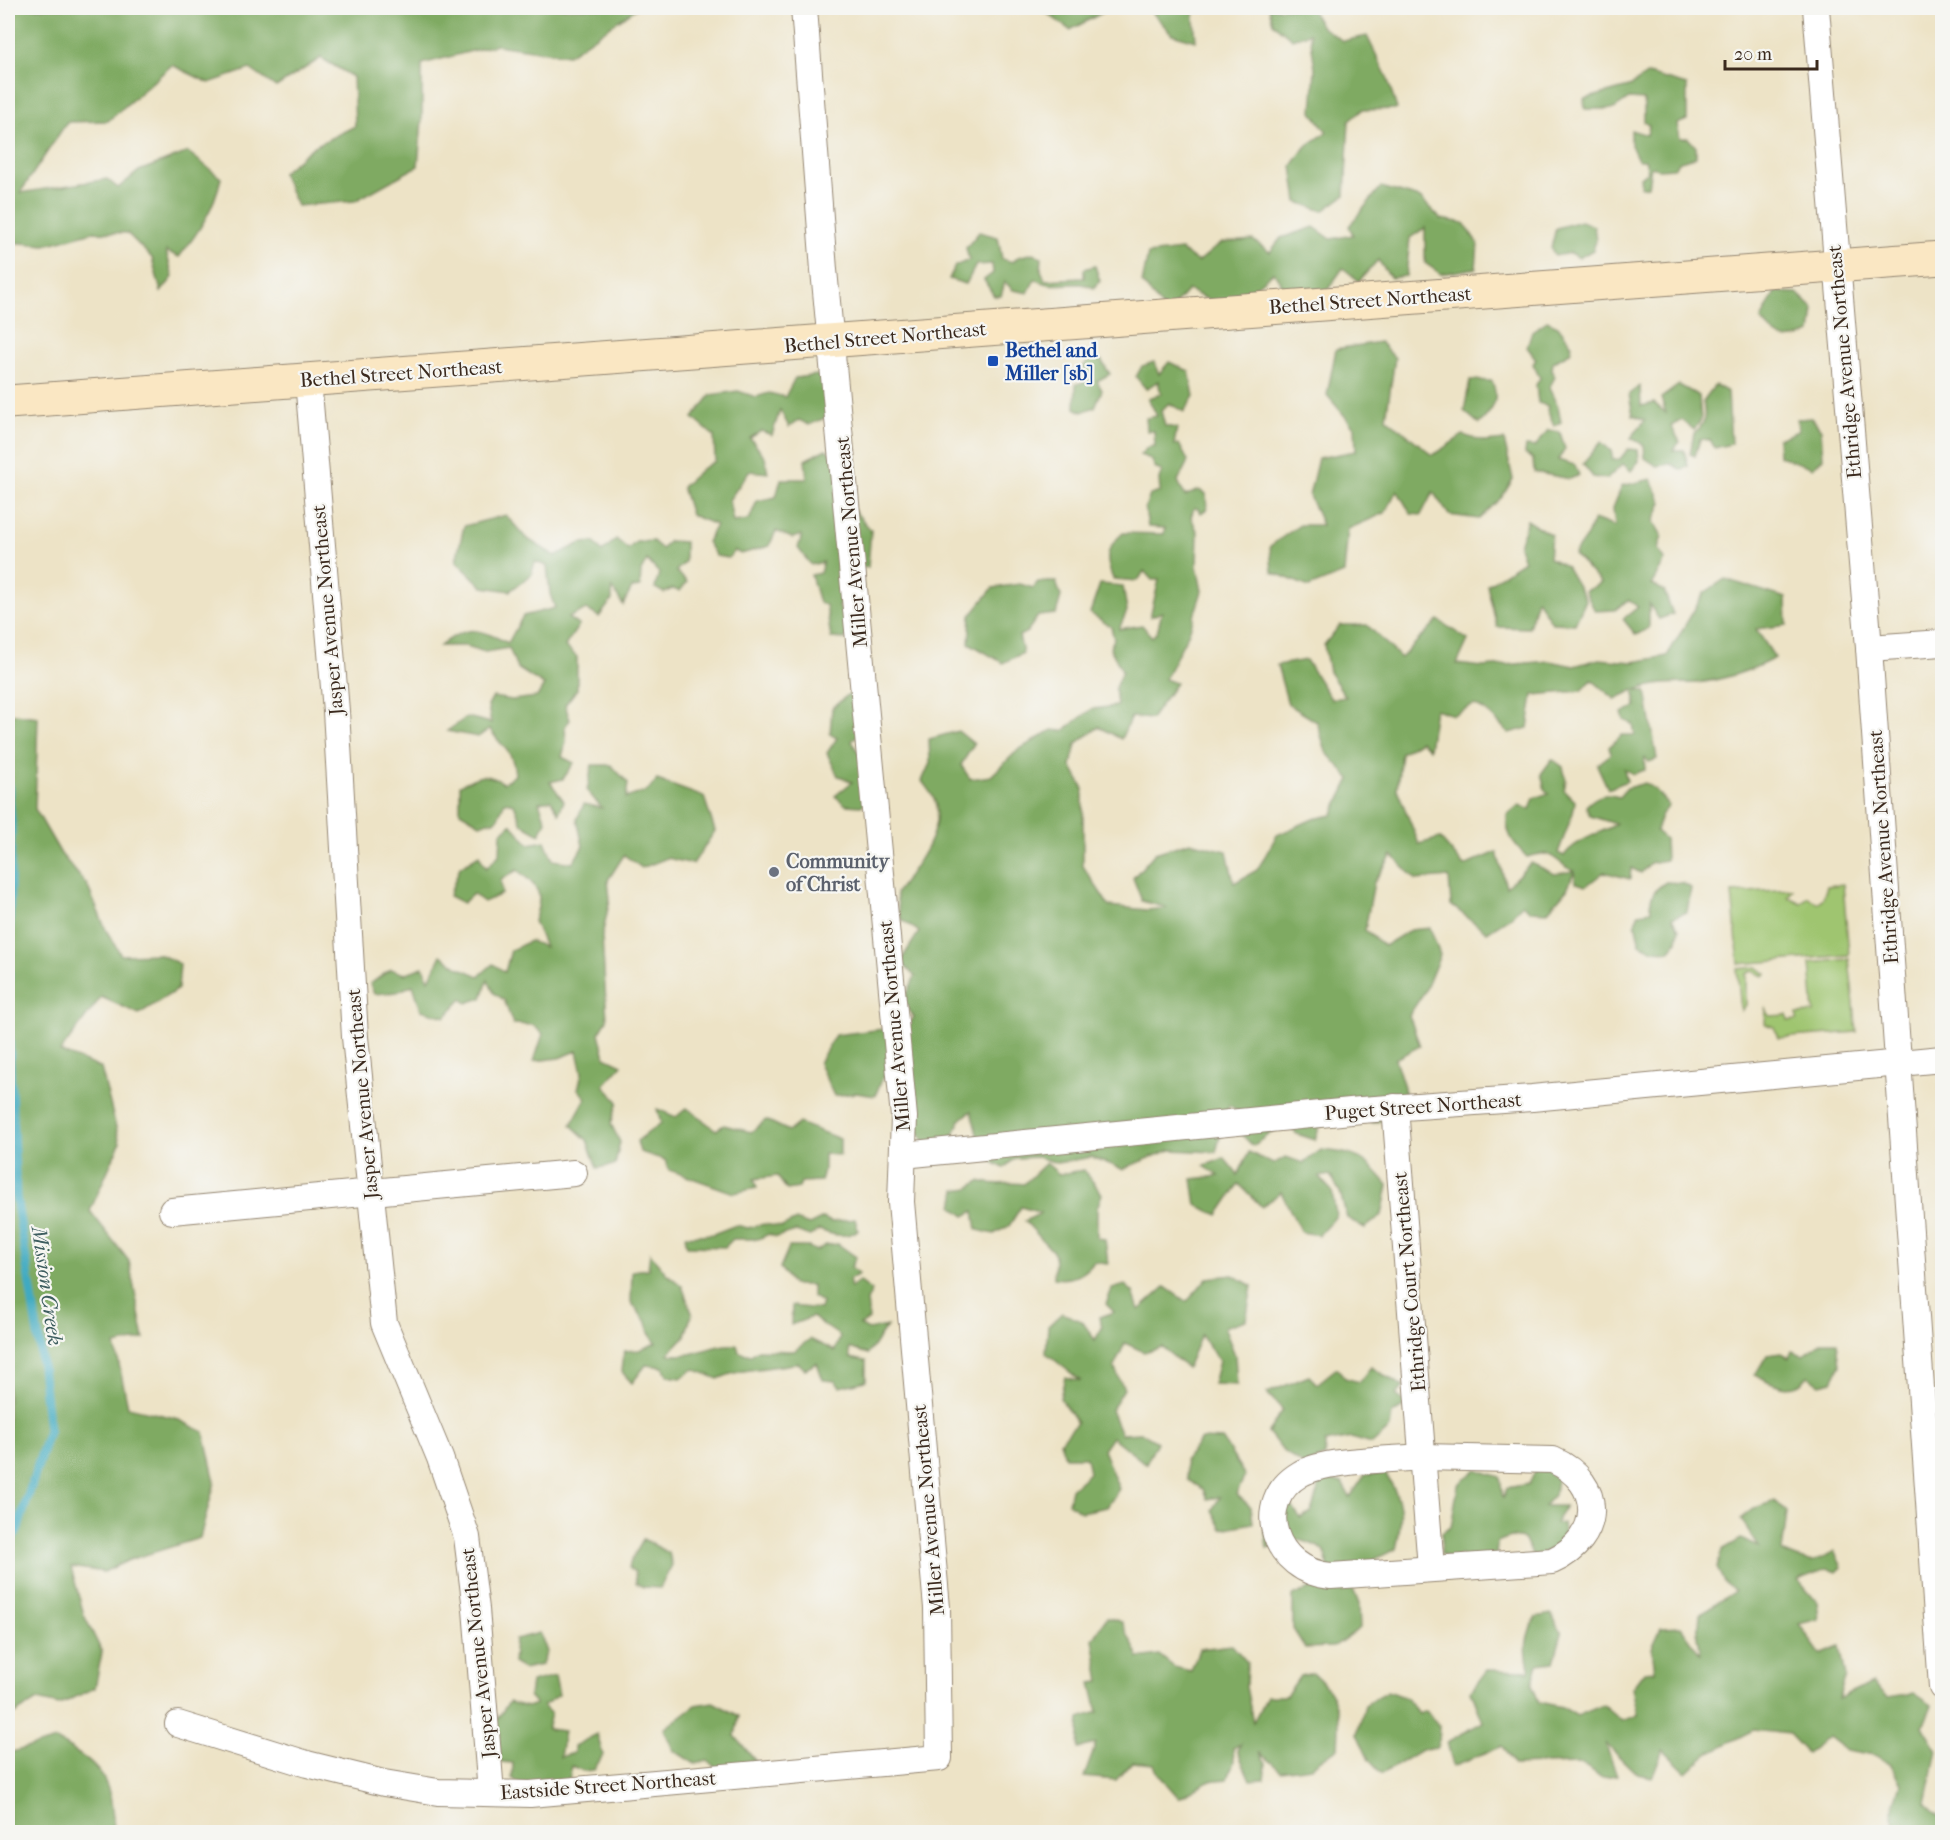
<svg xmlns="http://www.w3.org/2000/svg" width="1950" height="1840" viewBox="0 0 1950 1840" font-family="'IM FELL French Canon',serif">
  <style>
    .green { fill: #9fc570; stroke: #6d7847; stroke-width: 1.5 }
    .forest { fill: #7faa62; stroke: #5d6a40; stroke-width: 1.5 }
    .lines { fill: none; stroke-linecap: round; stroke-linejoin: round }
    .stream { stroke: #41aac1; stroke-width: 9 }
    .street-casing { stroke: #948672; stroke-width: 28 }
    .secondary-casing { stroke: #948672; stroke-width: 35 }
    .street { stroke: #fff; stroke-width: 26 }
    .secondary { stroke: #fae7c3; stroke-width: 33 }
    .transit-dot { fill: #1a4fb4; stroke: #f6f6f2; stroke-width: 2 }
    .worship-dot { fill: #6b7280; stroke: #f6f6f2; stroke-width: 2 }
    .labels { text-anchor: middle; stroke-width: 4.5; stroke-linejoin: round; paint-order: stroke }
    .street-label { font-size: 20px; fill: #3b2a1e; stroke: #f6f6f2 }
    .transit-label { font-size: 20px; font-weight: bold; fill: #164399; stroke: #f6f6f2; text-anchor: start }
    .worship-label { font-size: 20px; font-weight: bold; fill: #5b616d; stroke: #f6f6f2; text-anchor: start }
    .water-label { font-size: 21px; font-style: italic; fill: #3d5d5f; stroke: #f6f6f2 }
  </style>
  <rect width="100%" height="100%" fill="#f6f6f2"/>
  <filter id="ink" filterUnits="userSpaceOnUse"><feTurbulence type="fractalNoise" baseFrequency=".0167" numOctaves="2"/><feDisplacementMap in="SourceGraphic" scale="12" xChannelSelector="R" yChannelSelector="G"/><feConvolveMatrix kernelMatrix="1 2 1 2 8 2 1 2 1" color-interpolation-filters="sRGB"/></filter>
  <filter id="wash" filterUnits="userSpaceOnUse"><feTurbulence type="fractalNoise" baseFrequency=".008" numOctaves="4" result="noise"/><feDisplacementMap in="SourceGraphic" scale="24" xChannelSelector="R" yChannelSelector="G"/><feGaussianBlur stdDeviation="1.35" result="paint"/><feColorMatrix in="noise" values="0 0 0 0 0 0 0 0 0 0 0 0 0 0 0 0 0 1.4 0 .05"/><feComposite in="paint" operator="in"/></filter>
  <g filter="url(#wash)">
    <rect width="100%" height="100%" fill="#ede3c6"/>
    <g class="green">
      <polygon points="1843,884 1849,955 1739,964 1732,893 1793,889 1788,897 1801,903 1808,897 1818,903 1823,898 1827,886"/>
      <polygon points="1849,959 1857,1032 1778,1038 1774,1027 1765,1024 1766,1007 1769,1016 1787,1015 1788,1021 1797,1020 1797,1014 1814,1013 1810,963"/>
      <polygon points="1757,967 1766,974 1763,976 1752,971 1746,974 1746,1005 1741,1011 1737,969"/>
    </g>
    <g class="forest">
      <path d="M8,8h629l-69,47 -73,-10 -73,19v56l-4,46 -63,35 -58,5 -15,-33 31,-26 42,-21 -2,-49 -32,-19 -45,29 -26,-18 -41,14 -37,-18 -64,56 -41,1 -47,71 87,-14 11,9 21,-17 49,-19 33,26c-7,31 -22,54 -42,79l-13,-6 7,26 -12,15 -9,-34 -25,-25 -34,-1 -48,13 -37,-3z"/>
      <polygon points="1040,8 1111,8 1070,30"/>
      <polygon points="1148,8 1193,8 1196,41 1172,34"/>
      <polygon points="1269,8 1310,8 1322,27 1343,41 1367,36 1387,77 1397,109 1362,110 1349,121 1345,195 1323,211 1297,202 1292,166 1305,147 1327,132 1312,112 1315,69 1310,33 1292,39 1273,23"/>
      <polygon points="1648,74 1687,85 1687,120 1677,124 1680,138 1688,138 1696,147 1696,157 1680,161 1674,168 1659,169 1651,167 1648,186 1641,187 1640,177 1648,172 1645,160 1638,160 1631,145 1631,130 1647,135 1649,126 1644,122 1644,100 1629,99 1614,109 1585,109 1584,99 1629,87"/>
      <polygon points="1381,187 1420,198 1441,219 1464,223 1478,244 1476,268 1441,274 1425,263 1425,228 1410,238 1406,276 1391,278 1378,260 1359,281 1343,268 1326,292 1291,299 1274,272 1233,304 1209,300 1188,290 1167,313 1142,283 1148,254 1181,250 1198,262 1221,243 1253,240 1270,252 1281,238 1314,227 1331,239 1353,235 1349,226"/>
      <polygon points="1581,221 1594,226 1596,241 1593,250 1579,258 1571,253 1555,256 1551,248 1556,228"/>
      <path d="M979,232l19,5 4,22 11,3 5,-5 15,-4 9,5 -1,12 4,10 39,-2v-9l11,-3 5,15 -6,7c-19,-10 -41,3 -59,-9l-7,14 -15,-3 -8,-8 -4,14h-7l-10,-16 9,-7 -1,-9 -16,1 -10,19 -17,-5 6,-13 14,-6 -3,-12z"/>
      <path d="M1775,292l22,1 17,16 -3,24c-26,10 -32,8 -50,-13z"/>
      <polygon points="1547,321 1558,326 1572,345 1570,353 1553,362 1552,371 1555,377 1549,388 1558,407 1561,422 1554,426 1547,410 1548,406 1538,403 1536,385 1540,378 1533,364 1536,359 1527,347 1532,331"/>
      <polygon points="1380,342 1395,358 1386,418 1433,455 1463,435 1485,442 1504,440 1513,479 1502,497 1479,519 1449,515 1433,492 1421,515 1411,514 1397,490 1385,513 1348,529 1344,573 1309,587 1272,572 1270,546 1300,525 1322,525 1309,496 1318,458 1356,451 1355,428 1327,395 1336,349"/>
      <polygon points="1090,358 1101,360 1110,374 1097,381 1102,390 1095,407 1082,412 1075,408 1076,384 1088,381 1083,367"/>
      <path d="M1154,362l5,12 10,-12 20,9 5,25 -10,16 -15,-9 -8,8 4,15 12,2 -3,17 5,-1 9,17 -10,20 7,15 14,-6 7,4 1,15 -6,4 -2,-4 -5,-1 -3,9 7,16 -1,33 5,25 -13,41 -24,47 11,4 -25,36 -20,-2 -10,22 -22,-12 -23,17 -5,22 12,22v78l26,40 38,4 21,-2 -26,-7 -9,-23 22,-25 35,-11 37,9 7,32 23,-13 20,-35 36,-16 19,-4 18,-36 -24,-27 -9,-30 -29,-18 -11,-39 29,-5 25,39 15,-2 -17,-25 -5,-27 16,-20h27l34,33 37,-38 30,20 -11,24 26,3 67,-6 24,5 25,-7 34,3 34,-6 37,-63 21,-14 61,19 1,27 -31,4 19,29c-25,13 -51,22 -79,25 -22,1 -39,-1 -60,7l10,1 11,68 -8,3 -5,-4 1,12 -12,4 -9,-5 3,12 -19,8 -11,-24 14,-11 -2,-7 13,-12h13l-2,-11 -9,-4 -2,-7 14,-6 -2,-17 -19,9 -23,-19 -11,11 -48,4 -5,33 -19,5 -23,-22 -12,-6 -21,10 -18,-6 -6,40 -8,-8 -20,12 -4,36 22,55 21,-6 24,28 33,-14 9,35 25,-24 24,11 18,-3c-21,-11 -19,-23 -46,-14 -14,-14 -21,-22 -20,-42l12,-10 11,5 4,-12 15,-5 -4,-3 -4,-16 11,-15 11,8 3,13 -2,10 11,11 -2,12 -15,40 6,3c10,-16 36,-22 52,-32l-26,-8 -4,-10c10,-10 18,-14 33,-9l8,-9 18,-5 10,6 14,17 -8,9 -5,16 9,8 1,21 -16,3 -9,10 -10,-5 -1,11 -26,-7 -18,14 -10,-3 -2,-11 -7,17 -20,23 -16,-1 -9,-7 -10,12 -25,16 -36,-27 -2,-28 -33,3 -24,-25 -18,27 -9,48 19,16 26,-16 20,-2 10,27 -15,36 -16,24 11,31 -25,13 9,28 1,28 -32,8 -12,-13 -35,-5 -11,35 -18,-6 -12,-12 -32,24 -12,-12 -2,-22 -10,-7 -13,47 -46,-2 -48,19 -30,-12 -35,6 -19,-6 -23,1 -11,10 -21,-11 -12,-46 -12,10 -14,39c-23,-18 -36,-32 -29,-63l-22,-7 -10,-15 -9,21 -19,-3 -22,3 -15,-33 16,-28 73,-9 6,-9 -11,-14 12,-27 -15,-14 19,-30 -19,-14 -4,-25c17,-23 48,-60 39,-92 -2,-6 -9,-14 -13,-20l8,-18 -1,-24 29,-8 16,13 -13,21 9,14 21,-3 27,-26 34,-20 11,1 29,-22 25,-3 -2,-18 7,-17 -12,-23 4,-9 -3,-12 -21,-14 10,-29 23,2 4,25 -8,18 23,-4 10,12 5,-5 5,-20 -12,5 9,-37h-7l-8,-9 -6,10 -25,-2c-9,-22 -7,-31 10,-46l41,1 1,-6 -17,-1 -3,-19 5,-13 10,-3 -1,-13 3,-8 -6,-2 -5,-10 -11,-4 8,-8 7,-1 -1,-15h-7l-1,-13 11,-2 -9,-18 13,-4 -3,-13 -12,8 -10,-12 6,-11z"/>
      <polygon points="825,374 827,417 809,425 799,420 789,427 780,410 772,435 761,431 750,438 765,457 768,473 749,471 729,500 733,522 749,520 757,501 776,497 781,479 807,479 805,460 826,449 851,473 840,494 871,530 868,567 841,570 859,593 838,606 851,624 845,639 831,638 826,605 819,603 811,575 820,573 823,562 811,565 798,548 802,535 792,538 776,531 769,546 741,554 735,551 728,558 716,556 707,542 716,525 691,515 682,487 703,468 715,461 714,436 693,418 711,395 738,391 756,397 769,393 785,397 795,378"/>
      <path d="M1470,380l22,1c8,19 1,29 -13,43l-15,-13z"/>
      <polygon points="1679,385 1699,396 1701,420 1694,430 1682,420 1671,426 1680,442 1673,450 1684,450 1688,466 1682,470 1671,464 1657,466 1645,458 1644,445 1631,438 1645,420 1633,415 1629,394 1640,386 1641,406 1654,403 1666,413 1661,398"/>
      <path d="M1715,385l13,7 3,52 -16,4 -5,-8 -10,-1 -5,17 -5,-2 4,-21c13,-10 11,-17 9,-32z"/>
      <polygon points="1812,418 1821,430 1823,458 1813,468 1779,456 1778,439 1798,431 1797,419"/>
      <polygon points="1548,430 1560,432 1565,449 1558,460 1575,465 1579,475 1570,479 1534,472 1533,459 1525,454 1526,446 1535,447"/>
      <polygon points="1601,442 1611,451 1613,460 1620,459 1628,449 1638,450 1639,461 1631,471 1623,464 1607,479 1593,477 1583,464"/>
      <polygon points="1651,479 1662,502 1654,522 1662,536 1658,549 1665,560 1652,584 1664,591 1673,614 1659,619 1649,604 1649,628 1636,635 1623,619 1638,607 1628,600 1615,610 1595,611 1585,591 1601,583 1574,554 1587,536 1594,519 1615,527 1613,508 1622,486"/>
      <path d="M506,515l20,23 29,18 26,-13 13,-1 8,10 14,-13 12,10 8,-7 17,-1 9,8 7,-8 16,1v20l-9,9 11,11 -7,9 -8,-2 -8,4 -9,-5 4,-15 -12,-13 -6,11 -1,16 -8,1 -9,17 -11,-17v12l-13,17 -13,-8 -18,9 11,7 -14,21 12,11v32l-12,16 5,15 -5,6 1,16 -4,15 12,6 -11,16 -13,3 14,19 -5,12 -8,-13 -12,2 7,19 -6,13 -18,-10 -8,-20 -9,-2 -8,18 -17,4 -20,-12v-27c18,-9 25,-14 43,-2l12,-8c-2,-27 -13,-26 -25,-46l-12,8 -31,-6 20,-14 24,6 -3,-17 5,-9 19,3 25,-3 7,-12 -27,-17 -8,-20 -24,4 -19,-6h-26c28,-22 37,-18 68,-3l15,-27 32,-8 -5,-14 -3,-28 -12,-4 -4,13 -21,16 -27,-4 -27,-26 8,-35z"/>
      <polygon points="1527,520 1551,535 1549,558 1566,566 1586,600 1575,624 1552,623 1537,599 1529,628 1497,627 1487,585 1524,561 1519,546"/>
      <polygon points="1038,582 1056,582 1061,596 1056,614 1038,616 1027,632 1019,636 1023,653 1003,663 969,643 971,615 993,588 1020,584 1033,588"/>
      <polygon points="854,690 861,731 852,741 863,761 871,798 861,806 846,805 835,796 852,782 838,776 827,753 837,738 830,734 832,708"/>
      <polygon points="8,713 38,717 35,809 61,854 87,885 106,930 121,955 159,954 180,964 178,989 139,1014 101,997 60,1052 101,1068 120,1143 90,1211 129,1261 144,1339 115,1345 128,1407 175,1418 204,1432 215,1482 200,1538 129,1560 104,1572 71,1567 84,1615 102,1652 95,1688 59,1705 37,1700 8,1718"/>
      <path d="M592,765h19l17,18 -2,15 21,-7 10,-11 47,17 11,34 -22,33 -26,-6 -25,10 -18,-13 -16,25 2,19 -8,37 5,84 -8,13 6,24 17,8 -18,20 14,17 -7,22 9,18 -5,23 -18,3 -10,-28 -16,-15 15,-27 -8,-9 4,-16 -5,-22 -18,7 -25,3 9,-27 -10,-9 -20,-1 -9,-24 -10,-7 -6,-13 -6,18 -15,5 -5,-4 -17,18 -24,-7 -8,-25 -16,7 -23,2 -4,-10 21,-15 13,5 19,-7 6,13 12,-25 19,13 19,8 14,-12 12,8 6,-22 19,-9 15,6 -11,-26c10,-28 6,-33 -17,-51l-16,10 1,14 -18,8 -11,-8 -10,9 -14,-7 11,-29 19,-12 7,13 14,-14 1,-21 10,-9 18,20 16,-3 8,19 20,3 10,-17 -6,-27 7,-15 18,4 -15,-17z"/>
      <path d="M1666,882l17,1 8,5 -4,24 -15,6 7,11 -2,12 -8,10 -17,-1 -12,-6 -5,-21 4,-10 12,-2c-2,-14 2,-21 15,-29z"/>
      <polygon points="687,1108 716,1130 724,1125 751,1132 766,1120 789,1131 799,1123 840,1139 840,1155 824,1154 824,1170 821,1181 801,1182 799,1188 787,1190 777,1176 754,1179 757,1188 734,1193 669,1170 665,1160 640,1152 637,1141 661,1123 657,1109 676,1117"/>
      <path d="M1321,1150c37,4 43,6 67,35l-6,30 -17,13 -18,-10 -7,-26 -10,-17 -11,2 13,14 4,25 -17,19 -18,-3 -20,-40 -19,15 -23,-23 -21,31 -22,-10 -4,-26 27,-3 -15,-10 20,-8 14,17 11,-23 24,12 13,-7 17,6z"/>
      <path d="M1046,1163l13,11 25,-4 18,24 -5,14v30l8,1 3,25 -14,-2c-9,13 -24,19 -40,16l1,-24 -30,-33 16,-8 -20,-6 -12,19 -15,8 -17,-4 -3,-19 -9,5 -12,-9 3,-17 13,-2 11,-7c15,6 28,0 44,3z"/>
      <path d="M823,1218l8,4 24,-3 3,11c-12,9 -25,5 -39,0l-9,6 -14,-5 -20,6 -7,-3 -11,5h-25l-8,8 -38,-1 -2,-10 28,-2 23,-9 12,3 16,-4 18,3 14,-7 13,5z"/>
      <path d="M838,1244l18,13 -5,10 8,7 -10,6 2,8 8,-7 13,10 -5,10 2,19 -9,5 8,5 19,-4 -19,28 -19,-6 1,10 16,3v20l-26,6 -5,-6 -12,-1 -6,-17 -12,6 -7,-6c-27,6 -53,4 -80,16l-24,-10 -13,9 -13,-2 -5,-9 -17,-2 -14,18 -10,-11 2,-21 15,-1 17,-7 -7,-10 -2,-10 -16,-21 1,-31 16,-2 2,-16 16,20 16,13 10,27 -7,23 -17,18c29,5 43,-12 69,-9l2,7 12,3 7,-5 36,1 16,-12 25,12 5,-15 -28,-19 -21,8 1,-19 28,3 2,-7 -10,-6v-11h-19l-13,-17 9,-21h20l7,4 10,-6z"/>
      <polygon points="1233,1275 1252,1286 1246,1320 1224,1327 1235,1355 1237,1385 1213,1384 1219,1361 1201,1335 1187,1368 1162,1347 1144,1352 1125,1343 1114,1367 1124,1389 1111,1410 1121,1434 1142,1433 1157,1442 1146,1464 1112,1437 1103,1450 1119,1489 1107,1507 1081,1512 1068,1503 1071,1489 1089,1473 1086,1457 1065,1457 1060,1442 1077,1423 1060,1398 1065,1377 1081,1381 1046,1353 1048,1326 1062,1313 1082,1321 1095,1340 1102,1328 1100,1317 1114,1312 1106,1304 1112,1289 1125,1285 1133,1292 1139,1310 1165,1287 1187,1302 1207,1278"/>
      <path d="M1822,1342h15l3,23 -8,16 -12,3 -12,-8c-15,20 -34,8 -53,-1l12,-20 14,-2 8,5 3,-7 11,4z"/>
      <polygon points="1371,1367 1404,1387 1396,1395 1408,1404 1392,1414 1390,1428 1372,1444 1351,1438 1325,1443 1325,1456 1305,1466 1282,1450 1268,1432 1283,1410 1267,1393 1309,1376 1317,1384 1337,1368 1345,1378 1359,1382"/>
      <polygon points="1201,1439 1223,1440 1245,1476 1236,1494 1251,1507 1253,1523 1222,1529 1212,1510 1220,1497 1207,1499 1203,1489 1188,1480 1185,1460"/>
      <polygon points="1538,1465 1557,1479 1555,1494 1544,1506 1565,1506 1555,1524 1563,1523 1565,1542 1534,1557 1524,1539 1510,1537 1497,1542 1496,1558 1474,1568 1460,1554 1454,1561 1441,1554 1442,1533 1451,1527 1458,1485 1476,1469 1500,1477 1503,1499 1507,1488 1529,1484"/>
      <path d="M1385,1473c19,29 18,44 11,76l-19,9 -22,23 -26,-11 -5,-20c-26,-14 -30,-12 -57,-1l-4,-37 22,-16 15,22 11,-6 11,-35 20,6 8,14 15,-22z"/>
      <path d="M1774,1501l13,11 -5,40c24,10 30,15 52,-1l8,16 -5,5 -10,-3 -29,11 19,22 2,17 -20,5 21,30 20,-8 6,31 -8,22 35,-16 15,14 26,-4 18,12 -9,22 14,23 -11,53 16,16v13h-45l-5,-20 9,-28 -12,-20 -15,-9 -28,-5 -17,-13 -22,16 -18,-19 -36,-4 -46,24 -20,19 -24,-23 -11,27 -15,-3 -32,-31 12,32 -16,2 -23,-14 -64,2 -12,-19 -49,20 -6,-24 36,-20 -12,-31 16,-21 43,1c-6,-21 -5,-35 6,-54l15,-3 11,19 -8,29 -16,2 -6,21 7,17 23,5 15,9 26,-11 19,16 16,-6 -6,-27 12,-16 11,-1 -3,-23 9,-20 20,-1 20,28 -3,-19 2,-22 35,-23 -11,-9 -7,-14 5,-18 19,-11 18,8 -18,-28 13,-10z"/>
      <path d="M643,1539l26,14 3,12 -12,23 -17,-1 -7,-4 -1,-11 -6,-4c2,-13 10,-17 14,-29z"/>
      <polygon points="1324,1583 1351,1584 1359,1604 1360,1628 1333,1647 1305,1648 1293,1629 1293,1596"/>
      <path d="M1107,1617l15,5 17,36 20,-3 15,12 17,4 8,-22 33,-4 15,17 -1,25 7,35 14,-26h19l14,-20 13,-3c28,25 27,40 25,75l-27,19 -30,4 -22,-19 7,11 -2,16 -14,1 -13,-30 4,-6 -8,4 1,13 -6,18 -20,2 -29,17 -20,-23 -5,-11 -22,-2 -16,18 -32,-3 12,-33 -18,4 2,-30 18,-6 -7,-29 9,-1 -7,-43z"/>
      <polygon points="540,1633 547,1652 541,1665 523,1669 513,1663 515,1639"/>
      <polygon points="555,1676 559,1695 543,1706 551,1714 547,1729 564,1731 560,1757 574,1753 574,1746 597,1734 603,1755 594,1770 583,1771 572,1766 569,1780 541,1801 512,1778 513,1763 501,1762 495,1722 509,1702 527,1707 536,1704 529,1696 531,1682"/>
      <polygon points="1387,1691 1406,1698 1419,1714 1426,1711 1439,1726 1438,1748 1421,1750 1382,1774 1369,1760 1357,1734 1365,1705"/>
      <polygon points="713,1702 739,1716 735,1736 757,1763 734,1784 708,1761 695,1764 673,1750 664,1729 696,1705"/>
      <path d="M56,1740c48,28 55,37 58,92h-106v-79z"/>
    </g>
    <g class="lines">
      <g class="stream">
        <polyline points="8,784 11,823 8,978"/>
        <polyline points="8,1026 16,1197 40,1348 49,1430 17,1531 8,1542"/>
      </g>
    </g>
  </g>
  <g filter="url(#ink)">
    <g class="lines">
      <defs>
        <g id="street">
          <polyline points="1816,8 1869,648 1942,1687"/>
          <polyline points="308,380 336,711 355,1037 384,1323 440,1458 467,1537 476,1609 491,1793"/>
          <polyline points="1869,648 1942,643"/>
          <polyline points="1395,1107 1431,1568"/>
          <polyline points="903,1155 1361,1110 1532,1098 1942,1059"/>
          <polyline points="172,1211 574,1173"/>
          <path d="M1423,1457l130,3c52,23 50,78 -1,101l-221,15c-57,-5 -80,-73 -31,-102 25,-15 92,-14 123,-17z"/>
          <polyline points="178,1724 307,1764 384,1783 438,1792 530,1794 939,1758 937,1608 901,1202 904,1117 824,270 804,8"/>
        </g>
        <polyline id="secondary" points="8,402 1942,258"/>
      </defs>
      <use href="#street" class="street-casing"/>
      <use href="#secondary" class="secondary-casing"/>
      <use href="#street" class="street"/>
      <use href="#secondary" class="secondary"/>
    </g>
  </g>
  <rect class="transit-dot" x="987" y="355" width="12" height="12" rx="3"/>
  <circle class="worship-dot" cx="774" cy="872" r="6"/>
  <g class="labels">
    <g class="street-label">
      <text transform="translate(1370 300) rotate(-4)" y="7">Bethel Street Northeast</text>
      <text transform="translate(885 337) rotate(-5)" y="7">Bethel Street Northeast</text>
      <text transform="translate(1844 362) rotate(-95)" y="7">Ethridge Avenue Northeast</text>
      <text transform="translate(401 373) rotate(-4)" y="7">Bethel Street Northeast</text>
      <text transform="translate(851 542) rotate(-95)" y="7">Miller Avenue Northeast</text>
      <text transform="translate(327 610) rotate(-95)" y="7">Jasper Avenue Northeast</text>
      <text transform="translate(1883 847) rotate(-94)" y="7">Ethridge Avenue Northeast</text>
      <text transform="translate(894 1026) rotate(-95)" y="7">Miller Avenue Northeast</text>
      <text transform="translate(362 1094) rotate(-95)" y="7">Jasper Avenue Northeast</text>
      <text transform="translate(1423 1106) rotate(-4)" y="7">Puget Street Northeast</text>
      <text transform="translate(1409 1282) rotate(-95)" y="7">Ethridge Court Northeast</text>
      <text transform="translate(928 1510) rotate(-95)" y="7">Miller Avenue Northeast</text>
      <text transform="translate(478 1653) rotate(-96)" y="7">Jasper Avenue Northeast</text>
      <text transform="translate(608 1785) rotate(-4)" y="7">Eastside Street Northeast</text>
    </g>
    <g class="transit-label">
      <text x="1005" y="357">Bethel and<tspan x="1005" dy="23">Miller [sb]</tspan></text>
    </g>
    <g class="worship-label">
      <text x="786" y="868">Community<tspan x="786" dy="23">of Christ</tspan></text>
    </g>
    <g class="water-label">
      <text transform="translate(47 1286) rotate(82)" y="7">Mission Creek</text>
    </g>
  </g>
  <rect width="1950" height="1840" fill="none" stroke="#f6f6f2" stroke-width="30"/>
  <path d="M1725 60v9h92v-9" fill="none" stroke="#3b2a1e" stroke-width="3"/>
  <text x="1734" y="60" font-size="18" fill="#3b2a1e" stroke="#f6f6f2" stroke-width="4.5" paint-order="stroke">20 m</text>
</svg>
